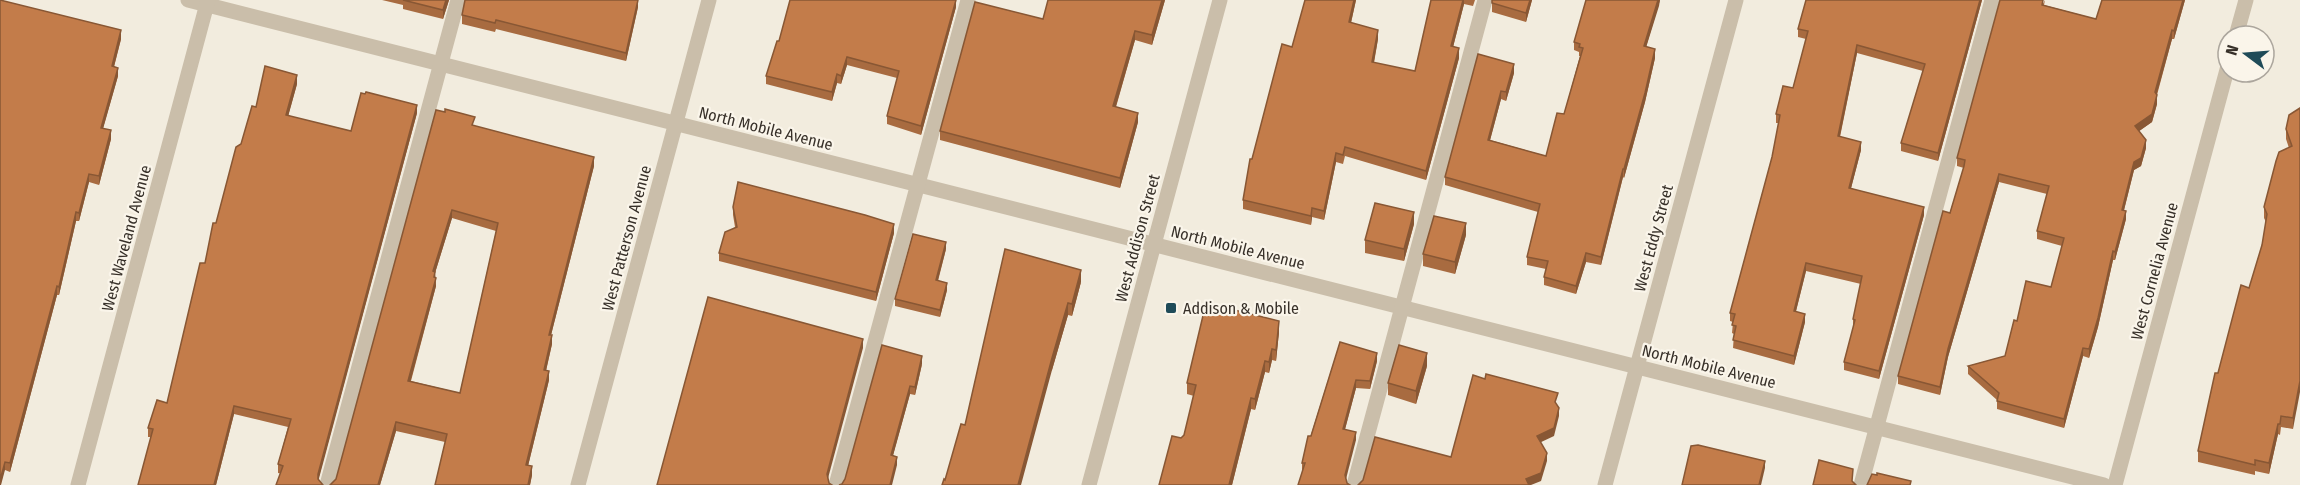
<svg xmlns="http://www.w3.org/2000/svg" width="2300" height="485" viewBox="0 0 2300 485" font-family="'Fira Sans Condensed',sans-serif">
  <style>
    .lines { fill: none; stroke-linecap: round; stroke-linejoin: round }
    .minor { stroke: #cabeaa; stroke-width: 15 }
    .wall { fill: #a86b40; fill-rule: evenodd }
    .shaded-wall { fill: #885734 }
    .building { fill: #c37c4a; stroke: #885734; stroke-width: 1.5; fill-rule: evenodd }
    .poi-dot { fill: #1f4b58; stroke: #faf5ea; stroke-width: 2 }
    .labels { text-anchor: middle; stroke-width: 4.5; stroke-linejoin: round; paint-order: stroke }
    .street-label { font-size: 16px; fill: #373029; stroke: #faf5ea }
    .poi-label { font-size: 16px; fill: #373029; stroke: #faf5ea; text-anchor: start }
  </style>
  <rect width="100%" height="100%" fill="#f2ecde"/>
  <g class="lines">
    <g class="minor">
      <polyline points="188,0 2104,485"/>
      <polyline points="2236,36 2246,0"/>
      <polyline points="78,485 208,0"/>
      <polyline points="327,485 458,0"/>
      <polyline points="578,485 709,0"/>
      <polyline points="836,485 968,0"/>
      <polyline points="1089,485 1220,0"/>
      <polyline points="1354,485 1485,0"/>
      <polyline points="1605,485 1736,0"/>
      <polyline points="1861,485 1992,0"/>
      <polyline points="2115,485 2228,66"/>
    </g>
  </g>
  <g class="wall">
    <polygon points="0,0 121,39 114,67 118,76 103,128 111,139 99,185 89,182 79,221 76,221 59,295 57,295 10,472 5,470"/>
    <polygon points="382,0 449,0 443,19 403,9 403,5"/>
    <polygon points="1165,0 1152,45 1135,40 1116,107 1138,122 1120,188 940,140 940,131 1043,19"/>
    <polygon points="1305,0 1356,0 1351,23 1378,39 1374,63 1415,71 1431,0 1475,0 1473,6 1464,4 1453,47 1459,58 1426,180 1345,156 1343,164 1336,162 1324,220 1312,217 1311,225 1243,209 1243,200 1252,159 1292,47"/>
    <polygon points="1492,0 1532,0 1526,22 1492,12"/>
    <polygon points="1586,0 1660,0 1646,47 1655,58 1645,102 1624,178 1623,177 1601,265 1586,262 1576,294 1544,285 1544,277 1546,269 1527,265 1527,257 1538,212 1445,185 1445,177 1478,54 1514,73 1506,101 1501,99 1490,140 1546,156 1564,114 1580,56 1579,56 1579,52 1574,50 1574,42"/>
    <polygon points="1982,0 1938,161 1901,151 1901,143 1923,71 1857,53 1840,137 1861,150 1851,188 1924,215 1879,379 1844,370 1844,362 1853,328 1853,319 1861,284 1806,271 1796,311 1805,322 1794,365 1733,348 1734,334 1732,333 1733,322 1730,321 1730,313 1772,157 1779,123 1776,123 1776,114 1793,88 1806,39 1798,37 1798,29"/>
    <polygon points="2045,0 2044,5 2096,19 2102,0 2185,0 2174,39 2172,39 2157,95 2157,104 2152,122 2139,131 2146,148 2141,166 2134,170 2124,210 2126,219 2115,260 2113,260 2098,327 2089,358 2083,356 2064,428 1997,409 1997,400 1968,374 1968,366 2005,356 2017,321 2051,287 2062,246 2037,239 2037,231 2047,194 1999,182 1948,357 1940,395 1898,384 1898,376 1964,168 1957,166 1957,158"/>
    <polygon points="638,7 626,61 496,29 495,32 462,24 462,15"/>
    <polygon points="956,7 921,135 887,124 887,116 897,78 847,65 841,84 837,83 832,101 766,84 766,76 779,41"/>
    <polygon points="297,84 288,116 351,131 417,113 318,480 278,473 278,464 288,427 234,414 216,485 138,485 151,437 148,437 148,428 167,403 216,223 241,144 256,107"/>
    <polygon points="2300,108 2293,429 2281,427 2280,435 2278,434 2269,474 2255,471 2255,475 2198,462 2198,451 2218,373 2249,288 2262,245 2266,222 2264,218 2264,207 2289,148 2286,139 2286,129"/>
    <path d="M475,126l119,40 -43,169 1,9 -6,27 3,9 -21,86 4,9 -2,10h-95l10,-43 -49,-11 -16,54h-50l6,-6zM452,218l44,13 -36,162 -49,-12 25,-95 -1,-13z"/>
    <polygon points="733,207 894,233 876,301 719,261 719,253 735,227 733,215"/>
    <polygon points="1414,224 1404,261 1365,253 1365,240"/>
    <polygon points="1466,235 1455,274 1423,266 1423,254"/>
    <polygon points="946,249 938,281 947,290 940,317 895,306 895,299"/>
    <polygon points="1081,282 1072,316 1068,315 1052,370 945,480 965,425"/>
    <polygon points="1279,332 1276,361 1272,360 1269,373 1265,372 1255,410 1251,409 1232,485 1159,485 1181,438 1184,435 1194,396 1187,394 1187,383"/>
    <polygon points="1340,342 1377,361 1370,389 1356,388 1345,429 1356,440 1302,471 1302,463"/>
    <polygon points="922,364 915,395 910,394 893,455 897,465 842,484"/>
    <polygon points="1427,366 1416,404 1388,395 1388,383"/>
  </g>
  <g class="shaded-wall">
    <polygon points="446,0 449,0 443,19 443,10"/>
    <polygon points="638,0 638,7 626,61 626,53"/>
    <polygon points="956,0 956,7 921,135 921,126"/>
    <polygon points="1162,0 1165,0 1152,45 1152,35"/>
    <polygon points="1354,0 1356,0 1349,31 1349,22"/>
    <polygon points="1463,0 1464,0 1464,4 1451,55 1451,46"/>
    <polygon points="1530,0 1532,0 1526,22 1526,13"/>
    <polygon points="1658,0 1660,0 1659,6 1644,54 1644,46"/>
    <polygon points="1980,0 1982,0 1938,161 1938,153"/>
    <polygon points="2183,0 2185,0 2174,39 2174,31"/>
    <polygon points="121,30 121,39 112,74 112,66"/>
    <polygon points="1378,30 1378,39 1372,72 1372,62"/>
    <polygon points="2172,30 2172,39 2155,100 2155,92"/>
    <polygon points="1135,31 1135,40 1113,116 1113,106"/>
    <polygon points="1857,45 1857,53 1838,145 1838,136"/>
    <polygon points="1459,48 1459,58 1426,180 1426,171"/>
    <polygon points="1655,49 1655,58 1645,102 1624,178 1624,169"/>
    <polygon points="847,57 847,65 841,84 841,76"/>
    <polygon points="1514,64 1514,73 1506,101 1506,92"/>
    <polygon points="118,68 118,76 101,136 101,128"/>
    <polygon points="837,74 837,83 832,101 832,92"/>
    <polygon points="297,75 297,84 286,124 286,115"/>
    <polygon points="1501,91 1501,99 1488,148 1488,140"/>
    <polygon points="2157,95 2157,104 2152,122 2135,134 2135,126"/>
    <polygon points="417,105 417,113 318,482 318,474"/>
    <polygon points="1138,113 1138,122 1120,188 1120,178"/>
    <polygon points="111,130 111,139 99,185 99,176"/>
    <polygon points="2146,140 2146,148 2141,166 2134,170 2122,218 2122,210 2134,162"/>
    <polygon points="1861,142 1861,150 1849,196 1849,188"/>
    <polygon points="1336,153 1336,162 1324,220 1324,211"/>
    <polygon points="594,157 594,166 549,343 549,335"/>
    <polygon points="1623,169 1623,177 1601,265 1601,257"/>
    <polygon points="89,174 89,182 79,221 79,213"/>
    <polygon points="1999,174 1999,182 1948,357 1940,395 1940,387 1948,349"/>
    <polygon points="1924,207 1924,215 1879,379 1879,371"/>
    <polygon points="1312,208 1312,217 1311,225 1311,216"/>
    <polygon points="452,210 452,218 435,273 436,286 408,390 408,381 433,271"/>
    <polygon points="2126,211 2126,219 2115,260 2115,252"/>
    <polygon points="76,212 76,221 59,295 59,287"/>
    <polygon points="1414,212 1414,224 1404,261 1404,249"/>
    <polygon points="1466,223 1466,235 1455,274 1455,262"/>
    <polygon points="894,224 894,233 876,301 876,292"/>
    <polygon points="946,242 946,249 936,287 936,280"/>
    <polygon points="2113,251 2113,260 2098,327 2089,358 2089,349"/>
    <polygon points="1586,253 1586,262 1576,294 1576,286"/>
    <polygon points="1806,263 1806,271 1794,319 1794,311"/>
    <polygon points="1081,270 1081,282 1072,316 1072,304"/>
    <polygon points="947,283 947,290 940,317 940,310"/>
    <polygon points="57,286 57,295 10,472 10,463"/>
    <polygon points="1068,303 1068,315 1052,370 1021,485 1018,485 1052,358"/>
    <polygon points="1805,314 1805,322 1794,365 1794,356"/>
    <polygon points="1279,321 1279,332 1276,361 1276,350"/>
    <polygon points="552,335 552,344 544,379 544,370"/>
    <polygon points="863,339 863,348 827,482 827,474"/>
    <polygon points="2083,348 2083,356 2064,428 2064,419"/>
    <polygon points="1272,349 1272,360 1269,373 1269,362"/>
    <polygon points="1377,353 1377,361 1370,389 1370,381"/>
    <polygon points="1427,353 1427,366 1416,404 1416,391"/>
    <polygon points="922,356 922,364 915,395 915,387"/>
    <polygon points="1265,361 1265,372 1255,410 1255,399"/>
    <polygon points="549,371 549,380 526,474 526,465"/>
    <polygon points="1356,380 1356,388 1343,437 1343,429"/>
    <polygon points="2300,381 2300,392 2293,429 2293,418"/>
    <polygon points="910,386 910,394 891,463 891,455"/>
    <polygon points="1251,398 1251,409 1232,485 1229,485"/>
    <polygon points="234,406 234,414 216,485 214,485"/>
    <polygon points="1559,408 1559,416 1554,436 1537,444 1537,436"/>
    <polygon points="396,422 396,431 380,485 378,485"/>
    <polygon points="2278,424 2278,434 2269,474 2269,463"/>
    <polygon points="1356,432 1356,440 1345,483 1345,475"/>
    <polygon points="1547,453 1547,461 1541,481 1531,485 1526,485 1526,479"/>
    <polygon points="897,457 897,465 892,485 890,485"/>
    <polygon points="1765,461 1765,468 1761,485 1759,485"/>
    <polygon points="5,462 5,470 1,485 0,485 0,480"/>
    <polygon points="532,466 532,475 530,485 528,485"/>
  </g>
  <g class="building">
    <polygon points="0,0 121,30 112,66 118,68 101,128 111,130 99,176 89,174 79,213 76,212 59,287 57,286 10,463 5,462 0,480"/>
    <polygon points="403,0 446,0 443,10"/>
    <polygon points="465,0 638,0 626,53 496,20 495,23 462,15"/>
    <polygon points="790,0 956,0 921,126 887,116 899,71 847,57 841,76 837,74 832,92 766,76 777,41 779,41"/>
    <polygon points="1048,0 1162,0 1152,35 1135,31 1113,106 1138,113 1120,178 940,131 975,2 1043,19"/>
    <polygon points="1305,0 1354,0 1349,22 1378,30 1372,62 1415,71 1431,0 1463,0 1451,46 1459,48 1426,171 1345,147 1343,155 1336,153 1324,211 1312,208 1311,216 1243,200 1250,159 1252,159 1282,44 1292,47"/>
    <polygon points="1492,0 1530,0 1526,13 1492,3"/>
    <polygon points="1586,0 1658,0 1644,46 1655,49 1645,93 1624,169 1623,169 1601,257 1586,253 1576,286 1544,277 1548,261 1527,257 1540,204 1445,177 1478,54 1514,64 1506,92 1501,91 1488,140 1546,156 1557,113 1564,114 1583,48 1579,47 1580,44 1574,42"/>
    <polygon points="1806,0 1980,0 1938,153 1901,143 1925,64 1857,45 1838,136 1861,142 1849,188 1924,207 1879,371 1844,362 1855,320 1853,319 1862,276 1806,263 1794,311 1805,314 1794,356 1733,340 1736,326 1732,325 1735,314 1730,313 1772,157 1780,115 1776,114 1783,86 1793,88 1808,31 1798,29"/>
    <polygon points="2000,0 2043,0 2042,5 2096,19 2102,0 2183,0 2174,31 2172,30 2155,92 2157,95 2152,114 2135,126 2146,140 2141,158 2134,162 2122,210 2126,211 2115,252 2113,251 2098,318 2089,349 2083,348 2064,419 1997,401 1999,393 1968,366 2005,356 2014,320 2017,321 2026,281 2051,287 2064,238 2037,231 2049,186 1999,174 1948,349 1940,387 1898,376 1943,211 1950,213 1964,166 1965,160 1957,158"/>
    <polygon points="265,66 297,75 286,115 351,131 361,93 365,94 366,92 417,105 318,474 318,479 323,485 276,485 283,466 278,464 291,419 234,406 214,485 138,485 153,429 148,428 157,400 167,403 200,263 205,263 213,223 216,223 236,147 241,144 252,106 256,107"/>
    <polygon points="2300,108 2300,381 2293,418 2281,416 2280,424 2278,424 2269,463 2255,460 2255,465 2198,451 2215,373 2218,373 2241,285 2249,288 2262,245 2267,214 2264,207 2276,161 2279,152 2292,146 2286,129 2289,115"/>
    <path d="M445,109l30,8 -3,8 122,32 -45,178h3l-8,35 5,1 -23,94 6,1 -4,19h-93l12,-51 -51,-12 -18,63h-48l6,-6 100,-369 9,2zM452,210l46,13 -38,170 -52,-12 28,-103 -2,-1 1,-5 -2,-1z"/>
    <polygon points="738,182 865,215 894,224 876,292 719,253 725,232 737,227 733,207"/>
    <polygon points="1375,203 1414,212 1404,249 1365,240"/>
    <polygon points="1434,216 1466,223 1455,262 1423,254"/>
    <polygon points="913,234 946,242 936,280 947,283 940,310 895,299"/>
    <polygon points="1005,249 1081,270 1072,304 1068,303 1052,358 1018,485 942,485 944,479 945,480 961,424 965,425"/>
    <polygon points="708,297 863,339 827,474 829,483 832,485 657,485"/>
    <polygon points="1206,303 1279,321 1276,350 1272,349 1269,362 1265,361 1255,399 1251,398 1229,485 1159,485 1172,436 1181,438 1184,435 1196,385 1187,383"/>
    <polygon points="1340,342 1377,353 1370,381 1356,380 1343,429 1356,432 1345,475 1347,483 1350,485 1298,485 1305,463 1302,463 1308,436 1311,436"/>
    <polygon points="882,345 922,356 915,387 910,386 891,455 897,457 890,485 839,485 842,484 845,479"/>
    <polygon points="1399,345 1427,353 1416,391 1388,383"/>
    <polygon points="1486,374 1558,393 1555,402 1559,408 1554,428 1537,436 1547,453 1541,473 1526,479 1529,485 1358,485 1363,480 1375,437 1451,457 1473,375 1485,379"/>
    <polygon points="1698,445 1765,461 1759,485 1682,485 1691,446"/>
    <polygon points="1819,460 1853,469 1852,481 1856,485 1813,485"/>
    <polygon points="1877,473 1911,481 1910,485 1867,485 1872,474 1877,475"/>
  </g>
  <rect class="poi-dot" x="1165" y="302" width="12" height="12" rx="3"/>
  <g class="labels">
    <g class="street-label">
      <text transform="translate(766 128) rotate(14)" y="6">North Mobile Avenue</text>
      <text transform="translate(126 238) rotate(-75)" y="6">West Waveland Avenue</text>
      <text transform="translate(626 238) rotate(-75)" y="6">West Patterson Avenue</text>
      <text transform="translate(1137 238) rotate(-75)" y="6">West Addison Street</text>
      <text transform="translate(1653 238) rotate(-75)" y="6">West Eddy Street</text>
      <text transform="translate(1238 247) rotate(14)" y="6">North Mobile Avenue</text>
      <text transform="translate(2154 271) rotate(-75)" y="6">West Cornelia Avenue</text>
      <text transform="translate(1709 366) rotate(14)" y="6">North Mobile Avenue</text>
    </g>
    <g class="poi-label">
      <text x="1183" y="314">Addison &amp; Mobile</text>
    </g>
  </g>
  <g transform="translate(2246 54) rotate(286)"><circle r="28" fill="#faf5ea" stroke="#aca69d" stroke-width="1.5"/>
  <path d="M0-4.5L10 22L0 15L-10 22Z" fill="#1f4b58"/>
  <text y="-9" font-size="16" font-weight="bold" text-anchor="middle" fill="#373029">N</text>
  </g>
</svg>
